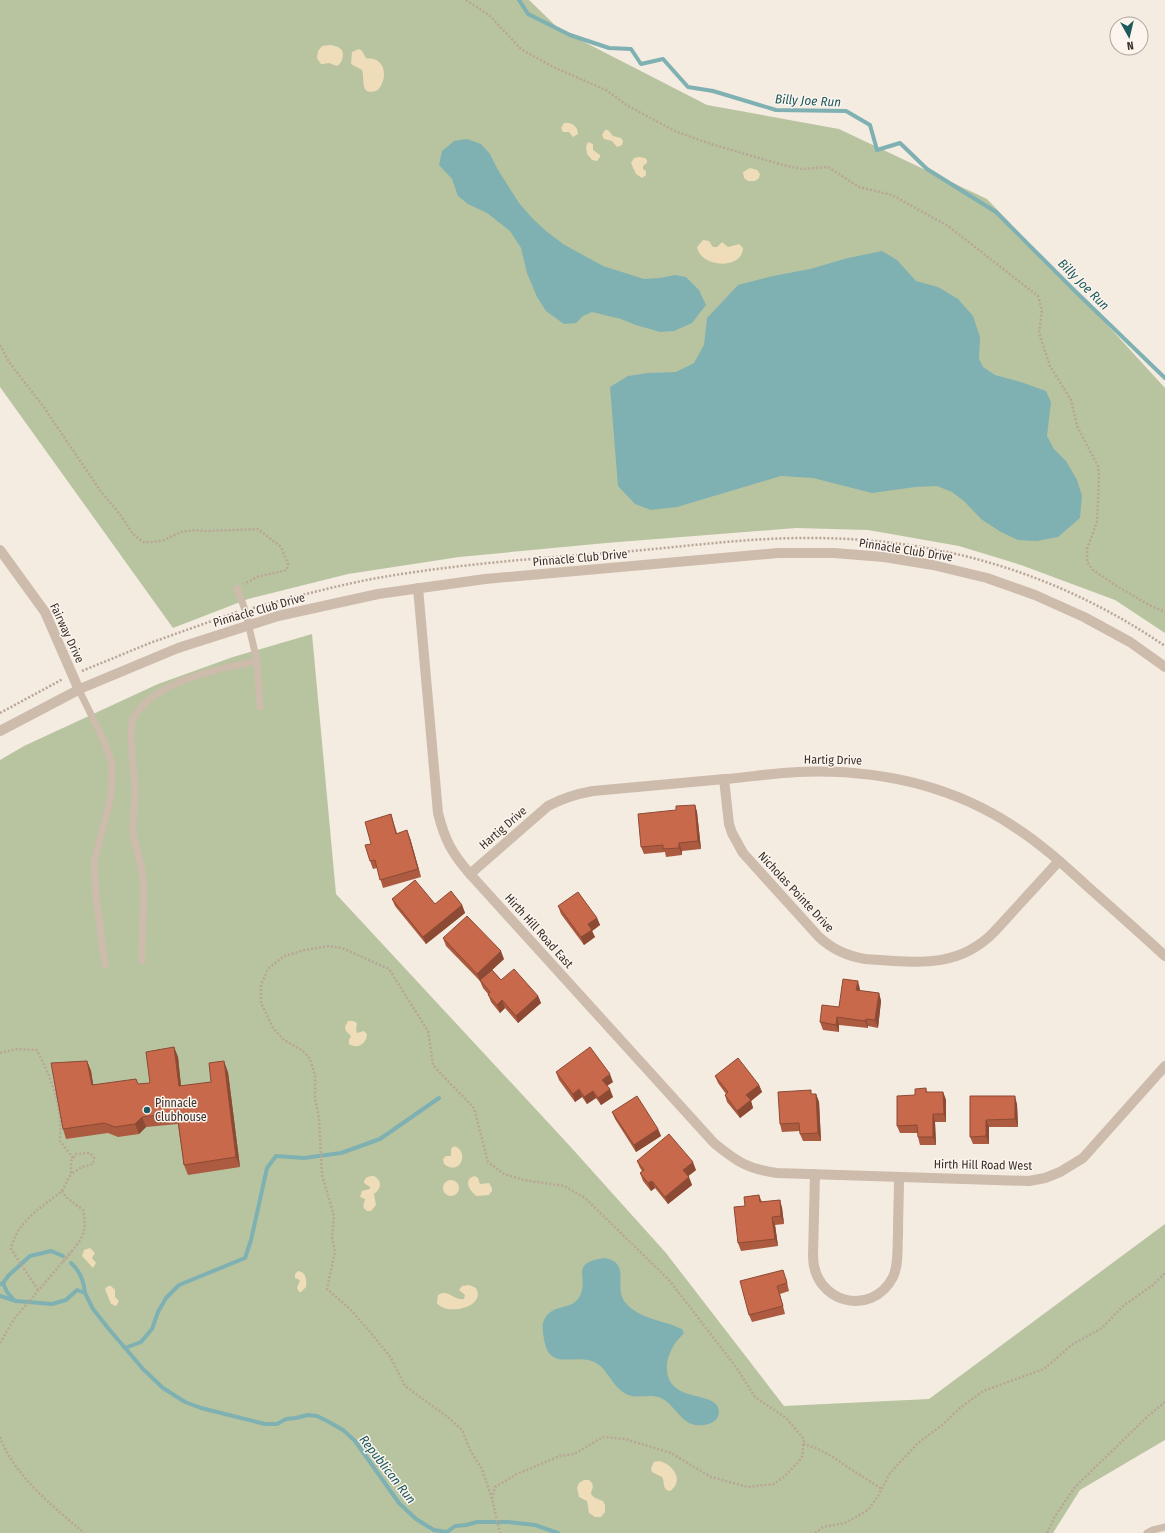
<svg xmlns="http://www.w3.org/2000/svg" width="1165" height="1533" viewBox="0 0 1165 1533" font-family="'Fira Sans Condensed',sans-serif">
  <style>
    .green { fill: #b8c4a0 }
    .sand { fill: #efdcb8 }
    .water { fill: #7fb0b2 }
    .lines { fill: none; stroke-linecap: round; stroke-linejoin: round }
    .stream { stroke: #7fb0b2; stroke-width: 4 }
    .path { stroke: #b9a596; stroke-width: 2.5; stroke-dasharray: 2 2; stroke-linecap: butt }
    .service { stroke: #cdbbac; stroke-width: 7 }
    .minor { stroke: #cdbbac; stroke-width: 10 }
    .path-bridge { stroke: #b9a596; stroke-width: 2.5; stroke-dasharray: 2 2; stroke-linecap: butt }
    .wall { fill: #ac5a40 }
    .shaded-wall { fill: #8c4a34 }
    .building { fill: #c8694b; stroke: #8c4a34 }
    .poi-dot { fill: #1f5a5e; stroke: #fbf5ee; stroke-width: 1.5 }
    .labels { text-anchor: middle; stroke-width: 3; stroke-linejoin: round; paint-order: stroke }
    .street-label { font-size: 12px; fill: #3b302b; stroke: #fbf5ee }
    .poi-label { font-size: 12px; fill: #3b302b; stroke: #fbf5ee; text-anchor: start }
    .water-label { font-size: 13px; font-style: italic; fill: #1f5a5e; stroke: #fbf5ee }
  </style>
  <rect width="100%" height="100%" fill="#f4ebe1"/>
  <g class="green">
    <polygon points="0,0 529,0 559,29 707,105 839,129 987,199 1112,330 1165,388 1165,633 1115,600 1021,565 959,546 868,530 796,528 606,543 459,557 348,574 248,599 173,628 0,387"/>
    <polygon points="312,634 336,894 568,1144 666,1253 784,1406 929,1399 1165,1224 1165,1440 1080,1490 1053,1533 0,1533 0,760 24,746 158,684 233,657"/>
  </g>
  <g class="sand">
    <path d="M331,45l7,2 4,3c2,6 1,12 -5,16l-8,-3 -6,1h-2l-4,-6 1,-7 4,-5z"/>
    <path d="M359,49l3,2 4,7c3,1 8,0 12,3 9,7 7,21 0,29 -19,8 -13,-12 -16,-20l-11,-6 1,-12z"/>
    <path d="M564,123c7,-1 14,3 14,11l-5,3 -4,-5h-6l-2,-4z"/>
    <polygon points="605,130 608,130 613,136 621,138 623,141 622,145 617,147 612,141 604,139 602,135"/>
    <polygon points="588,142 593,144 593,150 600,155 600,157 597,161 592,160 587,154 586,147"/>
    <polygon points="639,157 645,158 647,160 647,163 643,166 643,169 646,171 646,175 642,178 636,174 631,163 634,158"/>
    <polygon points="750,168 757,170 760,174 759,178 755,181 748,181 744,178 743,172"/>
    <path d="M703,240l6,1 4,6h4l5,-5 6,5 11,-3 4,4c-1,23 -43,19 -46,-1z"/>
    <path d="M348,1021h5l4,2 -1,7 1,3 7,-2 3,3c0,9 -9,16 -18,10v-4l2,-4 -5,-5 -1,-4z"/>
    <path d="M454,1146c16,5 7,31 -10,18l-1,-5 3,-3h5v-7z"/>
    <path d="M374,1176c8,5 8,12 0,18l2,11 -5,6h-4c-6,-4 -3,-6 -2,-12l-5,-2 2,-6 8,-2v-2l-6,-4c0,-6 5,-7 10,-7z"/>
    <path d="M475,1176l3,2 2,6 9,-1 3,5v3l-3,4 -12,1c-7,-4 -15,-17 -2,-20z"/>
    <circle cx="451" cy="1188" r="8"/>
    <polygon points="90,1248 95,1253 92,1258 96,1263 93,1268 82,1256 84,1250"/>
    <path d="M298,1271c8,1 9,8 8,16l-5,5h-2l-2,-4 3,-8 -5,-2v-4z"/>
    <path d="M469,1285l7,3c11,20 -31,28 -39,15l1,-8c10,-7 16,6 26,4l1,-4 -6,-5 3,-4z"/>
    <polygon points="108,1286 111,1286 115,1290 115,1297 119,1301 116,1306 111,1304 105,1289"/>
    <path d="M659,1461c14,3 26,20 11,30 -8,-1 -5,-9 -8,-14l-10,-5 -1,-4 3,-6z"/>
    <path d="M584,1480h5c12,10 -10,13 14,21l2,4v7l-4,5h-6l-6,-4 -2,-12 -8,-4 -2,-9 2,-5z"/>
  </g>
  <g class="water">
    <polygon points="467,139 481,144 490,154 498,170 519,203 533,219 546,231 563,244 603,266 644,279 660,278 675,275 686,277 699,290 706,305 692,323 674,331 660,332 636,325 621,319 592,312 583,316 576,323 564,324 546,311 537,297 527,273 521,248 510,231 487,213 468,204 458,196 452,179 439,165 442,151 454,141"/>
    <polygon points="882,251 897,260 916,281 938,287 958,299 973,316 980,337 979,359 983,367 995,375 1021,382 1046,391 1051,402 1047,436 1054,449 1066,461 1077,480 1082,496 1080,518 1058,537 1037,541 1018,540 1001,532 981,519 964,501 952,492 937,486 915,487 872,493 813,478 781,476 677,507 651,510 635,504 618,486 610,387 628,376 648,373 676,372 694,363 704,345 707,318 738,285 773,276 810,269 848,258"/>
    <path d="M605,1258c26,5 9,28 19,43 14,18 39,19 58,28l2,4c-4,5 -9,9 -11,14 -4,7 -7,15 -6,23 2,34 51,20 52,41 0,3 -1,6 -3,9 -4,3 -9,5 -14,5 -20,3 -26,-20 -41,-27 -12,-5 -24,2 -35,-4 -14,-7 -18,-26 -32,-32 -20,-9 -45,10 -50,-23 -1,-7 -3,-14 1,-21 9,-14 24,-8 33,-19 14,-20 -12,-36 27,-41z"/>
  </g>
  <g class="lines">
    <g class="stream">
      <polyline points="519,0 528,14 570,35 609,48 631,49 641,64 663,59 688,87 713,91 776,110 846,111 870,125 877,150 900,143 927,169 996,212 1076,292 1165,378"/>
      <path d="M71,1263c9,8 13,18 14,30"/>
      <polyline points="3,1283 9,1275 30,1256 51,1251 63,1256"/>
      <polyline points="0,1284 3,1283 7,1292 14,1300"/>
      <polyline points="0,1296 16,1301 52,1304 66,1300 77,1290 85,1293 93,1309 108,1328 143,1369 163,1388 185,1402 201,1408 265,1424 277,1424 286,1419 296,1418 308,1415 317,1416 329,1422 343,1430 355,1441 399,1503 416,1519 434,1530 447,1532 455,1526 466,1525 477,1522 508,1522 535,1525 558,1533"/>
      <polyline points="125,1348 141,1342 152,1329 158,1312 166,1298 179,1285 245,1258 251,1240 267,1168 276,1156 304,1158 341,1153 380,1139 439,1098"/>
    </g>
    <g class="path">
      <polyline points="466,0 489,15 521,49 553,67 606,90 628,106 677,132 711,144 783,165 802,169 828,167 859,187 892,195 948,226 1038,296 1042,310 1039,333 1050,366 1071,400 1077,426 1098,466 1099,477 1097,522 1087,549 1087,562 1093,570 1115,585 1151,606 1165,612"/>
      <polyline points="0,345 9,362 43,406 102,493 119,513 133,534 143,542 154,542 164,540 181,532 195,530 206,531 258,529 281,547 288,564 287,570 257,577 244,584"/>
      <path d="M253,608c41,-11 82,-22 124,-30 81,-14 163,-20 244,-26 61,-5 123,-14 184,-14 132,-1 251,34 360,108"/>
      <polyline points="82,671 150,643 237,612"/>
      <polyline points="0,713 63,679"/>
      <path d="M0,1053l16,-4 21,1c15,30 26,57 23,91l13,17"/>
      <polyline points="62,1191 71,1174 71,1161 76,1154 90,1153 94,1158 93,1164 82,1167 71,1174"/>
      <path d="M38,1290l-27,-41c6,-28 30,-41 51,-58l4,6 17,13c4,19 1,27 -12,42"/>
      <polyline points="0,1343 14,1319 72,1251"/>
      <path d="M0,1437c14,39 54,70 84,96"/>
      <polyline points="803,1444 816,1448 833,1457 849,1468 882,1489"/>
      <polyline points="492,1499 495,1487 517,1474 560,1456 574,1454 603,1437 625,1439 671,1453 711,1477 748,1487 774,1484 785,1476 802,1458 804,1439 786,1418 755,1397 736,1367 669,1280 585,1198 564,1186 524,1180 504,1174 488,1162 474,1108 443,1076 433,1065 428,1031 389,969 342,948 329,946 305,950 284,956 268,969 261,985 261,1003 273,1028 284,1040 303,1051 310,1059 315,1075 315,1099 319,1118 322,1175 334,1216 332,1238 335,1251 327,1289 350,1309 371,1333 391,1358 405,1386 449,1418 462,1430 470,1450 482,1469 492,1499 500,1533"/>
      <polyline points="815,1533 823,1527 845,1523 868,1510 878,1496 890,1473 918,1443 942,1425 960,1408 983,1391 1044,1369 1073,1344 1102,1328 1123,1306 1153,1285 1165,1273"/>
      <polyline points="1047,1533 1054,1518 1075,1487 1148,1416 1165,1402"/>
    </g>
    <g class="service">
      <polyline points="237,588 245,610 257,661 260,707"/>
      <polyline points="79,690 105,743 112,764 111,796 94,863 96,897 105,965"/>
      <path d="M142,961c-1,-27 3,-55 1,-82 -1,-16 -8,-31 -10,-47 -1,-14 3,-28 2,-42 0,-17 -8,-60 -1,-73 19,-35 86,-49 123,-56"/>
      <polyline points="1147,1533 1153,1530 1165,1527"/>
    </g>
    <g class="minor">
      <polyline points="0,550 45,612 79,690"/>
      <path d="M418,588l20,225c7,28 14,40 32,61l244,269c23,19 34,26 63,30l252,8 16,-3 15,-6 23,-14 82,-92"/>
      <polyline points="0,731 82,688 178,648 278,616 378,594 485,579 778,553 834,553 884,557 933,565 987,578 1035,595 1084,617 1130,642 1165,667"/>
      <path d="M724,779l5,45 3,9 11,20 76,84c13,12 28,19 46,22 49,3 92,11 129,-27l65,-71"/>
      <path d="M470,874l78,-68c15,-8 28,-12 45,-15 44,-4 88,-8 132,-12 25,-2 49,-6 73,-7 76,-3 151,12 215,54 27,17 50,38 74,60 26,23 52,46 78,70"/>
      <path d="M815,1174l-2,82c0,46 58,63 80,21 6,-13 4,-29 5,-42 0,-20 1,-39 1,-58"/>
    </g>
    <polyline class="path-bridge" points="63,1262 71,1252"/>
  </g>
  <g class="wall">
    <polygon points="695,805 697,812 701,849 682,851 682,855 666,857 665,852 644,854 641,847 676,810"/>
    <polygon points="391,814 397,833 410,838 421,877 383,888 377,868 373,869 370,861 371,844"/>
    <polygon points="392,899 435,904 462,905 465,913 426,944 395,906"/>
    <polygon points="558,906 597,918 600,925 592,931 595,937 584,945 561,914"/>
    <polygon points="443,938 504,959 492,970 501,980 538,996 541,1003 518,1023 505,1008 500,1013 491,1002 488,994 483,988 480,981 446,946"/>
    <polygon points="860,989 860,991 879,993 881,1001 878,1028 868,1026 868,1028 839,1025 839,1032 823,1030 820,1022"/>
    <polygon points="174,1047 178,1057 181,1086 211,1082 228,1072 240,1167 188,1175 184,1165 178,1124 146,1127 139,1134 118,1137 108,1133 66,1139 63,1129 87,1061 91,1071 93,1085 138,1084 150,1083"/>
    <polygon points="556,1072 613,1082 607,1086 613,1097 601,1105 596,1098 587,1104 582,1097 575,1102 559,1080"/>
    <polygon points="715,1076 759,1085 762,1092 751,1101 753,1108 740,1118 727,1102 725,1095 726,1094 718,1083"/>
    <polygon points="926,1088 927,1092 943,1092 946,1100 946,1122 935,1122 936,1145 920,1145 918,1137 918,1133 900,1133 897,1126 915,1095"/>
    <polygon points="812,1094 816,1094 819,1102 821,1141 803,1141 800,1134 800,1131 782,1132 780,1124"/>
    <polygon points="970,1096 1017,1104 1018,1127 989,1127 989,1144 973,1144 970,1137"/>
    <polygon points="612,1112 658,1129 661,1136 636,1152 615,1119"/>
    <polygon points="637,1161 696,1170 688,1176 692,1185 668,1204 655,1188 651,1191 643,1181 640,1173 642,1171 640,1168"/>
    <polygon points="759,1195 762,1202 780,1200 782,1208 784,1224 775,1225 778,1246 741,1251 738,1243 745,1206"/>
    <polygon points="786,1278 789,1291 780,1294 785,1314 752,1322 749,1315"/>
  </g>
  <g class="shaded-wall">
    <polygon points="695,805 697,812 701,849 698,841"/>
    <polygon points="407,830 410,838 421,877 418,869"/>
    <polygon points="679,843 682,851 682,855 679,848"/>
    <polygon points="462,905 465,913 426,944 423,937"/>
    <polygon points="597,918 600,925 592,931 595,937 584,945 581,937 588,924"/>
    <polygon points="501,951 504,959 480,981 477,974"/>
    <polygon points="858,981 860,989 859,998 856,990"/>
    <polygon points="879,993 881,1001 878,1028 875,1020"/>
    <polygon points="538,996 541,1003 518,1023 516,1016"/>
    <polygon points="502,1000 505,1008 500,1013 497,1005"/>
    <polygon points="837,1017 839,1025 839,1032 836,1025"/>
    <polygon points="866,1019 868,1026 868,1028 865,1021"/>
    <polygon points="174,1047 178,1057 182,1096 179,1086"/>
    <polygon points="87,1061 91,1071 95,1095 92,1085"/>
    <polygon points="224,1061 228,1072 240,1167 236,1157"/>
    <polygon points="610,1074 613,1082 605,1087 602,1080"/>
    <polygon points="759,1085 762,1092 751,1101 753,1108 740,1118 737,1111 746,1095"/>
    <polygon points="579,1089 582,1097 575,1102 573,1094"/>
    <polygon points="610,1089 613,1097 601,1105 598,1098"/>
    <polygon points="593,1091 596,1098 587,1104 584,1097"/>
    <polygon points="943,1092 946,1100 946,1122 944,1114"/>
    <polygon points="816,1094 819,1102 821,1141 818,1133"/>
    <polygon points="1015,1096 1017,1104 1018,1127 1015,1119"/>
    <polygon points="933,1114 935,1122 936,1145 933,1137"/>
    <polygon points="142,1117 146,1127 139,1134 135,1124"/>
    <polygon points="986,1120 989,1127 989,1144 986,1136"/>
    <polygon points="658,1129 661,1136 636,1152 634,1145"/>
    <polygon points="693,1162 696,1170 686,1178 683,1170"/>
    <polygon points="689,1177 692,1185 668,1204 665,1197"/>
    <polygon points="652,1181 655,1188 651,1191 648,1183"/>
    <polygon points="780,1200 782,1208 784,1224 781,1216"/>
    <polygon points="772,1217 775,1225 778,1246 775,1239"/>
  </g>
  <g class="building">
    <polygon points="695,805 698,841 679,843 679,848 663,849 663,845 641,847 638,814 676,810 676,806"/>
    <polygon points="391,814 396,834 407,830 418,869 380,880 375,860 370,861 365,845 371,844 365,822"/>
    <polygon points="415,880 435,904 451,891 462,905 423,937 392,899"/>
    <polygon points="578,892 597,918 588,924 592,930 581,937 558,906"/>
    <polygon points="467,916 501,951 477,974 443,938"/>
    <polygon points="514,969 538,996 516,1016 502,1000 497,1005 488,995 490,992 480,980 492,970 501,980"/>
    <polygon points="843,979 858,981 856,990 879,993 875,1020 866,1019 865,1021 837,1017 836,1025 820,1022 822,1005 839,1007"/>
    <polygon points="174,1047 179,1086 211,1082 209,1063 224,1061 236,1157 184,1165 177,1113 142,1117 135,1124 115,1127 104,1123 63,1129 51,1063 87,1061 92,1085 136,1079 138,1084 150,1083 146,1052"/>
    <polygon points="590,1047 610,1074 602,1080 610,1089 598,1098 593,1091 584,1097 579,1089 573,1094 556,1072"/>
    <polygon points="738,1058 759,1085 746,1095 751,1100 737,1111 725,1095 728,1092 715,1076"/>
    <polygon points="926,1088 926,1092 943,1092 944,1114 933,1114 933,1137 918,1137 917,1125 897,1126 897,1096 915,1095 915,1089"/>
    <polygon points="811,1090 811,1094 816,1094 818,1133 800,1134 799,1123 780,1124 778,1092"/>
    <polygon points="637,1096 658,1129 634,1145 612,1112"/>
    <polygon points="970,1096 1015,1096 1015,1119 986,1120 986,1136 970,1137"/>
    <polygon points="669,1134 693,1162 683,1170 689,1177 665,1197 652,1181 648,1183 640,1173 644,1170 637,1161"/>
    <polygon points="759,1195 760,1202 780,1200 781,1216 772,1217 775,1239 738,1243 734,1207 745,1206 744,1197"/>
    <polygon points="783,1270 787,1283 777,1286 783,1306 749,1315 740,1281"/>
  </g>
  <circle class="poi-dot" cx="147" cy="1110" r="4"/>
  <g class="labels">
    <g class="street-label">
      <text transform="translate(906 550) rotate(9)" y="4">Pinnacle Club Drive</text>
      <text transform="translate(580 558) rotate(-5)" y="4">Pinnacle Club Drive</text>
      <text transform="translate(259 610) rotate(-16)" y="4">Pinnacle Club Drive</text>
      <text transform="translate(67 633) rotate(65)" y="4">Fairway Drive</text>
      <text transform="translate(833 760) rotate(1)" y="4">Hartig Drive</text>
      <text transform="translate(503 828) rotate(-41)" y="4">Hartig Drive</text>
      <text transform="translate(796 892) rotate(47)" y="4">Nicholas Pointe Drive</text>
      <text transform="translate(539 931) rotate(48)" y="4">Hirth Hill Road East</text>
      <text transform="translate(983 1165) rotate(1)" y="4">Hirth Hill Road West</text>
    </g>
    <g class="poi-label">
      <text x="155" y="1107">Pinnacle<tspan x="155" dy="14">Clubhouse</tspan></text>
    </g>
    <g class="water-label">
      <text transform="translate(808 100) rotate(3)" y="5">Billy Joe Run</text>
      <text transform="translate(1084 284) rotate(45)" y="5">Billy Joe Run</text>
      <text transform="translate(388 1469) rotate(52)" y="5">Republican Run</text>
    </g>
  </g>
  <g transform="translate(1129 36) rotate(172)"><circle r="19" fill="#fbf5ee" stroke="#aea6a0"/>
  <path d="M0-3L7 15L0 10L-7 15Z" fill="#1f5a5e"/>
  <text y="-6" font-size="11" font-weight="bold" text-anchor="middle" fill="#3b302b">N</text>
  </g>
</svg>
